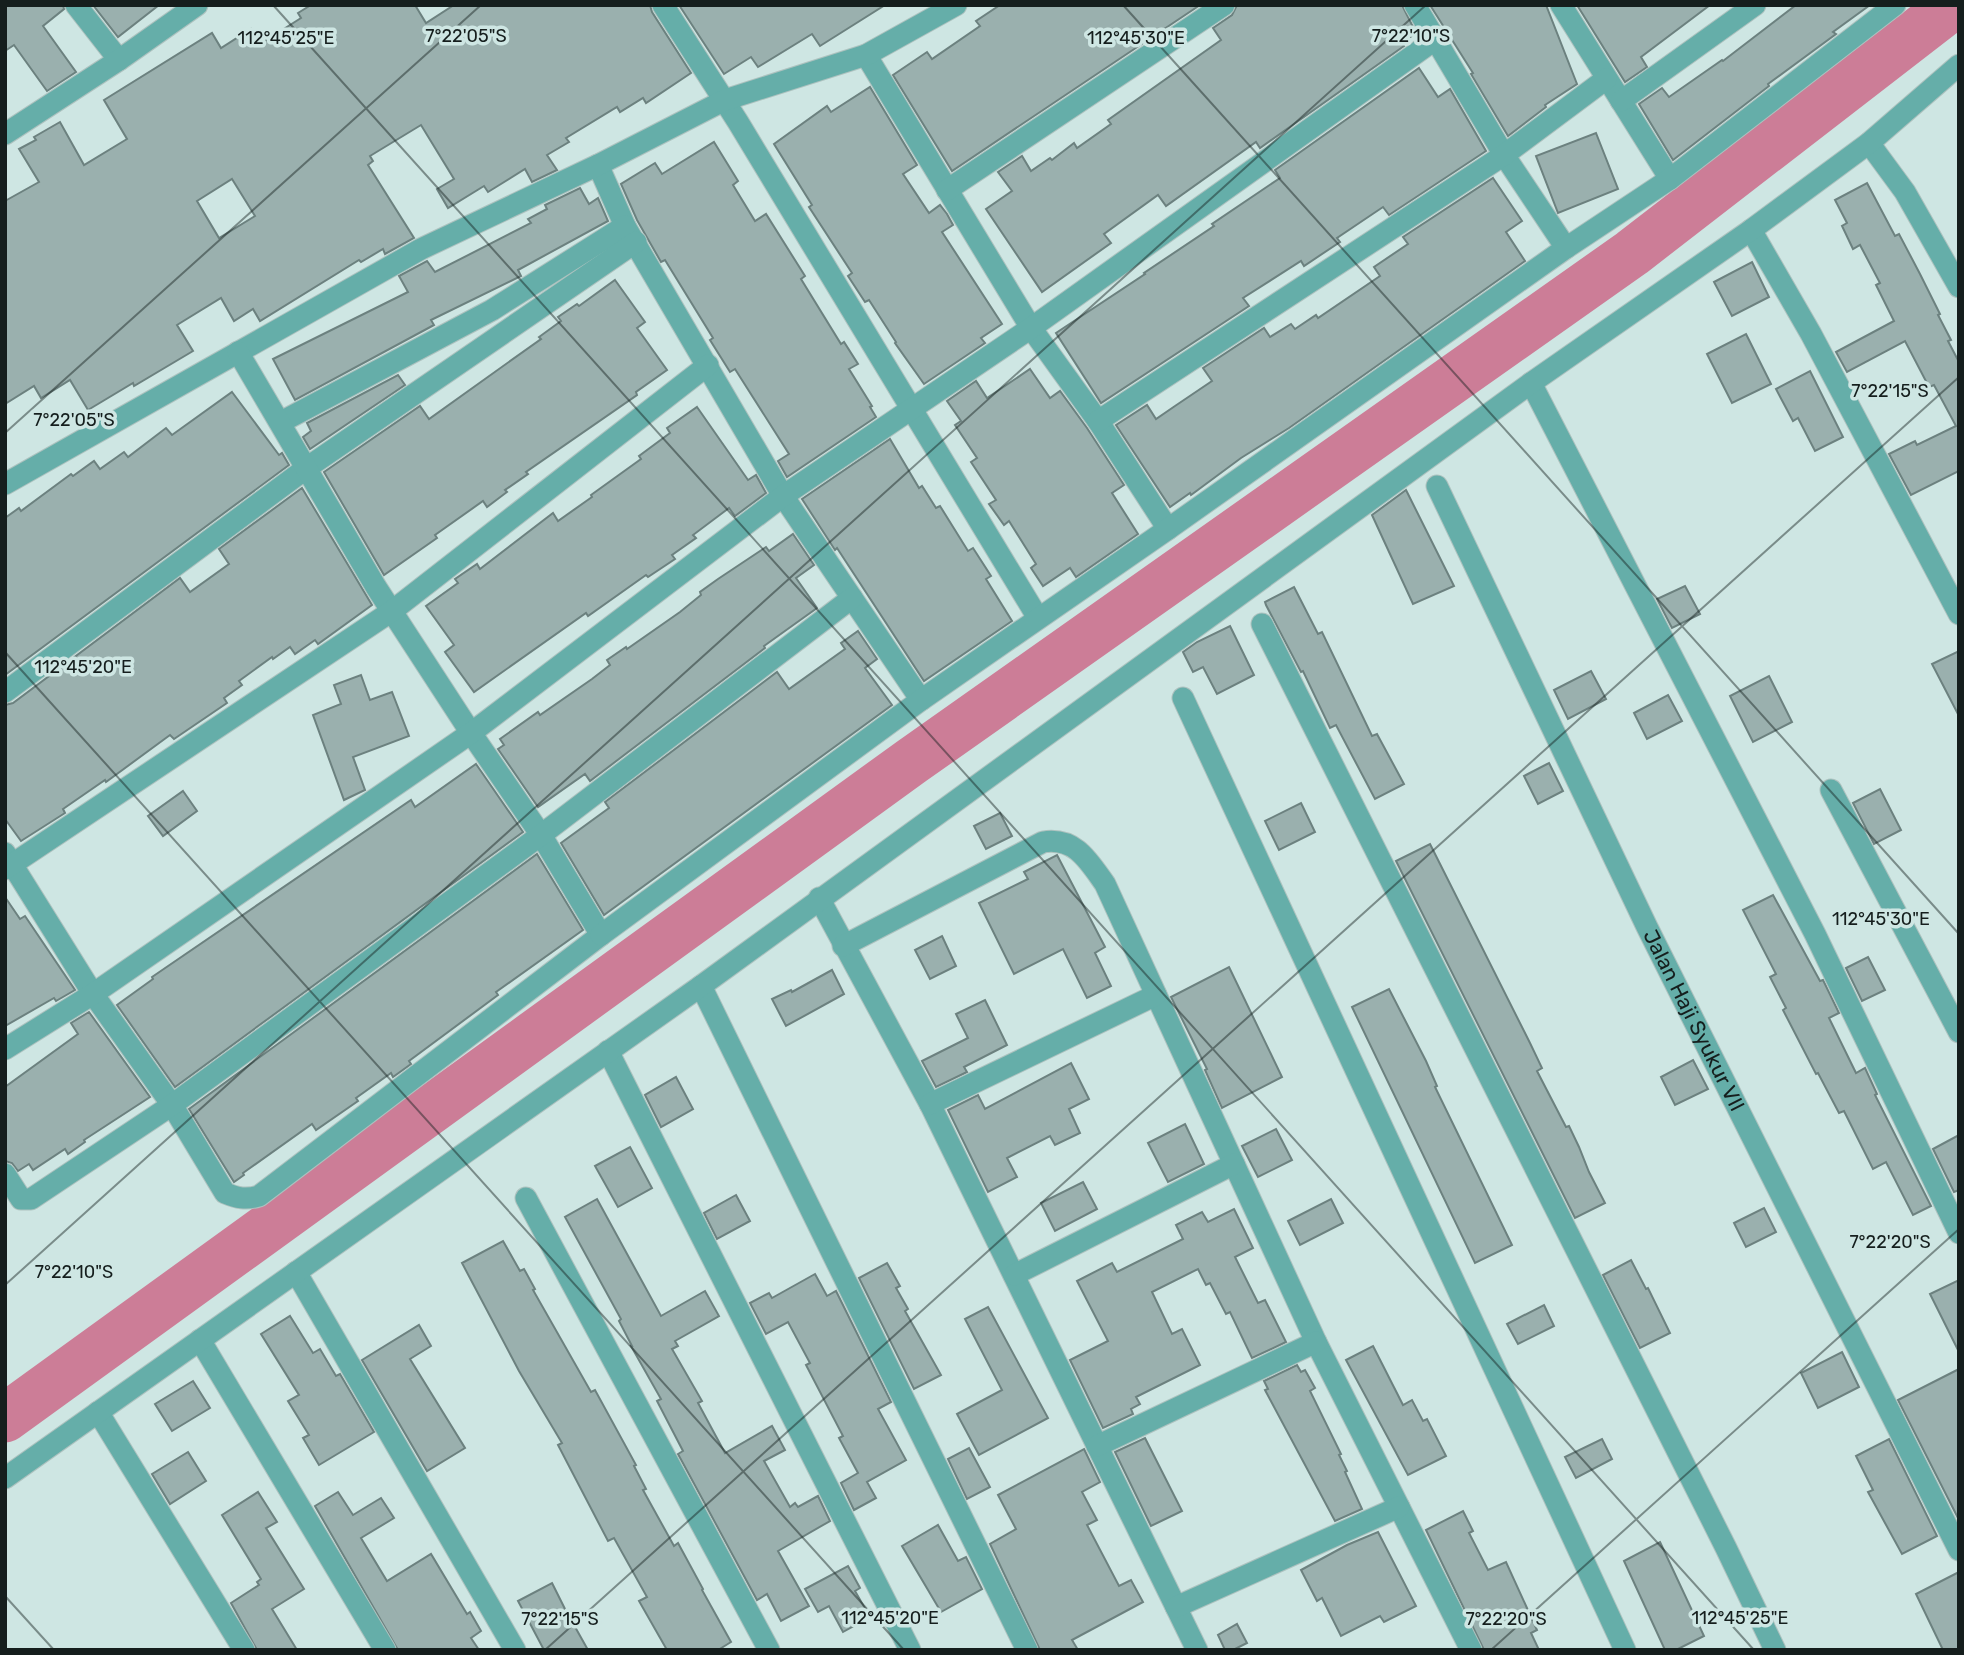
<svg xmlns="http://www.w3.org/2000/svg" width="1964" height="1655" viewBox="0 0 1964 1655" font-family="Rubik,sans-serif">
  <style>
    .lines { fill: none; stroke-linecap: round; stroke-linejoin: round }
    .river { stroke: #cc7d97; stroke-width: 49 }
    .building { fill: #9ab0ae; stroke: #6c817f; stroke-width: 2; fill-rule: evenodd }
    .minor-casing { stroke: #adc2bf; stroke-width: 23 }
    .minor { stroke: #65aea9; stroke-width: 21 }
    .ticks { fill: none; stroke: #151e1d; stroke-width: 2; stroke-opacity: 0.45 }
    .labels { text-anchor: middle; stroke-width: 7; stroke-linejoin: round; paint-order: stroke }
    .street-label { font-size: 21px; fill: #151e1d; stroke: #cee6e3 }
    .ticks-label { font-size: 18px; text-anchor: middle; fill: #151e1d; stroke: #cee6e3; stroke-width: 7; stroke-linejoin: round; paint-order: stroke }
  </style>
  <rect width="100%" height="100%" fill="#cee6e3"/>
  <g class="lines">
    <polyline class="river" points="5,1418 912,761 1632,253 1953,5"/>
  </g>
  <g class="building">
    <polygon points="5,5 63,5 64,9 43,26 76,72 47,91 14,45 5,51"/>
    <polygon points="93,5 159,5 118,37"/>
    <path d="M311,5h104l11,18 28,-18h196l2,7 39,61 -45,30 -3,-5 -23,14 -3,-5 -51,31 3,4 -22,13 10,15 -25,12 -7,-13 -37,23 -4,-6 -36,22 -11,-19 17,-10 -33,-54 -51,31 3,5 -5,4 46,73 -29,16 -2,-5 -22,13 -2,-2 -99,61 -7,-12 -19,12 -13,-23 -44,27 16,26 -59,35 -1,-3 -45,27 -18,-30 -29,18 -7,-12 -29,18v-203l34,-19 -20,-33 17,-9 -2,-3 26,-15 24,43 43,-26 -23,-39 108,-67 9,15 30,-19 9,15 41,-26 -3,-5zM232,179l23,37 -36,22 -22,-37z"/>
    <polygon points="679,5 885,5 820,46 812,34 758,67 751,57 724,74"/>
    <polygon points="1000,5 1200,5 952,171 893,75 927,52 932,59 980,26 976,21"/>
    <polygon points="1237,5 1402,5 1416,33 1402,43 1404,46 1260,148 1256,142 1166,206 1158,195 1104,234 1111,243 1042,292 986,209 1012,191 998,172 1022,156 1031,171 1050,158 1052,160 1074,143 1077,148 1111,124 1108,120 1221,40 1213,28 1232,15"/>
    <polygon points="1430,5 1546,5 1577,84 1545,105 1546,107 1508,136 1471,74 1473,73"/>
    <polygon points="1577,5 1710,5 1641,57 1647,67 1625,82"/>
    <polygon points="1796,5 1870,5 1833,32 1836,34 1768,84 1769,86 1673,160 1639,104 1662,88 1669,97 1722,60 1723,61"/>
    <polygon points="1419,68 1438,97 1450,89 1486,151 1389,215 1383,207 1337,238 1340,242 1304,266 1301,261 1243,298 1249,306 1101,403 1056,333 1145,274 1144,273 1214,226 1212,224 1280,178 1275,170"/>
    <polygon points="870,87 917,165 903,174 929,213 940,205 947,214 953,225 942,232 1002,324 981,338 985,343 924,384 895,343 896,342 869,300 865,302 848,276 852,273 809,207 812,205 774,144 827,106 831,112"/>
    <polygon points="1596,133 1618,189 1558,213 1536,156"/>
    <polygon points="714,142 738,181 733,185 755,221 766,214 805,276 801,279 841,344 844,342 858,364 849,369 872,406 870,407 876,417 787,477 778,461 789,454 735,369 730,372 710,340 713,338 665,260 661,262 637,220 621,184 655,163 662,174"/>
    <polygon points="1493,178 1522,221 1506,232 1525,261 1289,428 1241,458 1191,495 1190,493 1170,507 1116,425 1147,405 1156,419 1175,406 1212,381 1203,368 1264,328 1270,337 1291,324 1295,329 1316,315 1318,318 1380,276 1374,267 1408,244 1403,237"/>
    <polygon points="1867,183 1895,236 1899,234 1920,274 1940,314 1938,315 1951,340 1948,341 1959,362 1959,471 1911,495 1889,454 1915,441 1917,445 1956,426 1934,385 1929,387 1905,341 1847,372 1836,352 1894,321 1876,285 1880,283 1860,245 1853,249 1842,226 1847,223 1835,200"/>
    <polygon points="580,188 589,204 598,198 608,221 518,270 521,276 431,320 434,325 295,400 273,359 408,292 399,276 427,261 435,272 531,223 528,219 547,209 545,205"/>
    <polygon points="1752,262 1769,297 1732,316 1714,282"/>
    <polygon points="615,280 645,322 637,328 667,370 636,392 637,395 526,472 528,474 505,490 507,492 487,507 483,501 435,535 437,538 384,575 324,472 420,406 429,419 541,339 539,337 561,321 558,317 577,304 579,306"/>
    <polygon points="1746,334 1771,384 1732,403 1707,354"/>
    <polygon points="1030,369 1050,398 1060,391 1087,428 1124,485 1112,493 1138,534 1076,577 1070,568 1043,586 1031,568 1036,564 1009,521 1004,525 989,504 996,500 971,462 977,458 955,425 961,421 947,401 976,381 987,398"/>
    <polygon points="1810,371 1843,437 1815,451 1798,418 1793,421 1776,389"/>
    <polygon points="398,375 405,385 310,449 303,437 311,431 307,423"/>
    <polygon points="232,392 279,455 282,453 289,465 5,675 5,518 19,508 21,511 71,474 73,476 94,461 100,469 124,452 128,457 166,428 172,435"/>
    <polygon points="697,407 748,480 756,475 766,493 735,516 729,508 693,535 696,538 672,555 675,559 648,577 646,575 588,616 586,613 474,692 445,652 454,645 426,606 458,583 455,579 477,564 480,569 553,513 558,521 592,497 591,495 641,459 639,456 670,433 667,428"/>
    <polygon points="890,439 919,488 922,486 936,508 940,506 968,551 973,548 991,576 986,579 1012,621 924,681 837,548 835,550 802,499"/>
    <polygon points="302,488 372,605 318,644 315,640 295,654 290,647 273,659 272,657 239,681 242,685 224,698 227,703 174,739 170,735 106,782 105,780 63,809 65,813 21,841 5,819 5,705 13,703 180,578 190,592 229,564 219,549"/>
    <polygon points="1406,490 1454,586 1413,604 1372,515"/>
    <polygon points="793,534 814,565 796,578 817,608 764,646 765,648 590,781 585,774 538,807 498,749 504,745 500,739 538,712 540,715 592,679 610,665 607,660 626,647 627,649 680,612 701,595 700,592 718,579 766,547 769,551"/>
    <polygon points="1685,586 1700,614 1672,628 1657,599"/>
    <polygon points="1294,587 1318,634 1322,632 1372,736 1377,734 1404,784 1375,799 1336,725 1330,728 1303,671 1301,672 1266,605 1265,602"/>
    <polygon points="1230,626 1254,675 1217,694 1203,667 1193,672 1183,652 1197,642"/>
    <polygon points="858,631 877,659 865,668 892,705 604,915 561,843 609,808 605,802 777,672 789,689 845,649 841,643"/>
    <polygon points="1959,651 1959,716 1932,664"/>
    <polygon points="1591,671 1606,699 1568,719 1554,690"/>
    <polygon points="361,675 370,700 392,692 409,736 353,757 365,790 344,800 313,715 341,704 334,685"/>
    <polygon points="1769,676 1792,722 1753,742 1730,696"/>
    <polygon points="1668,695 1682,721 1647,739 1634,713"/>
    <polygon points="1549,763 1563,791 1538,804 1524,776"/>
    <polygon points="476,764 523,832 175,1087 117,1005 153,979 152,977 411,800 415,807"/>
    <polygon points="1880,789 1901,830 1874,844 1853,803"/>
    <polygon points="183,791 197,811 163,836 148,816"/>
    <polygon points="1301,803 1315,832 1279,850 1265,821"/>
    <polygon points="1000,813 1012,836 986,849 974,826"/>
    <polygon points="1430,844 1530,1043 1542,1068 1537,1071 1566,1127 1569,1126 1579,1147 1589,1172 1605,1203 1575,1218 1396,861"/>
    <polygon points="537,854 583,930 496,992 498,995 409,1061 411,1064 393,1077 391,1073 356,1098 358,1101 316,1130 312,1124 243,1173 244,1175 234,1182 189,1109"/>
    <polygon points="1057,855 1105,947 1095,953 1111,986 1087,998 1063,949 1014,974 979,903 1028,879 1024,872"/>
    <polygon points="1773,895 1820,981 1823,980 1839,1013 1829,1018 1856,1073 1865,1068 1877,1094 1875,1095 1931,1206 1913,1215 1886,1162 1873,1169 1844,1111 1839,1113 1818,1073 1816,1074 1783,1010 1786,1008 1770,977 1776,974 1743,910"/>
    <polygon points="5,897 20,919 25,916 75,990 56,1001 54,998 5,1026"/>
    <polygon points="942,936 956,966 930,979 915,950"/>
    <polygon points="1868,957 1885,990 1862,1001 1846,968"/>
    <polygon points="1229,967 1282,1077 1222,1108 1205,1070 1207,1069 1171,997"/>
    <polygon points="832,970 844,994 786,1026 772,999 791,990 792,992"/>
    <polygon points="1389,989 1426,1061 1437,1086 1435,1087 1512,1245 1475,1263 1352,1007"/>
    <polygon points="985,1000 1007,1045 964,1067 967,1072 936,1087 922,1061 968,1038 956,1014"/>
    <polygon points="89,1012 150,1097 84,1140 85,1142 68,1154 65,1149 33,1170 29,1164 18,1171 12,1163 5,1161 5,1087 78,1034 71,1023"/>
    <polygon points="1693,1060 1708,1089 1675,1105 1661,1077"/>
    <polygon points="1071,1063 1089,1099 1069,1109 1080,1133 1055,1145 1050,1136 1007,1158 1017,1177 988,1192 948,1110 978,1095 985,1109"/>
    <polygon points="676,1077 693,1109 661,1127 645,1095"/>
    <polygon points="1185,1124 1204,1164 1168,1182 1148,1143"/>
    <polygon points="1276,1129 1292,1160 1258,1177 1242,1146"/>
    <polygon points="1959,1135 1959,1190 1954,1192 1933,1149"/>
    <polygon points="630,1147 652,1188 618,1207 595,1166"/>
    <polygon points="1083,1182 1097,1209 1055,1231 1041,1203"/>
    <polygon points="736,1195 750,1221 717,1239 704,1213"/>
    <polygon points="597,1199 661,1316 705,1291 719,1316 675,1341 678,1346 672,1349 702,1401 698,1403 725,1453 772,1426 785,1450 764,1461 790,1507 795,1503 798,1507 818,1496 830,1521 778,1551 809,1606 781,1621 767,1594 757,1600 678,1454 683,1451 657,1401 661,1399 631,1346 632,1346 619,1321 621,1319 565,1217"/>
    <polygon points="1331,1199 1343,1223 1300,1245 1288,1221"/>
    <polygon points="1764,1208 1776,1232 1746,1247 1734,1223"/>
    <polygon points="1234,1209 1253,1248 1235,1257 1258,1303 1265,1300 1286,1342 1252,1358 1230,1312 1226,1314 1210,1283 1206,1285 1198,1269 1152,1292 1172,1334 1182,1329 1200,1365 1136,1397 1140,1404 1131,1409 1133,1414 1103,1428 1070,1360 1108,1341 1077,1281 1112,1263 1117,1272 1183,1239 1176,1225 1202,1212 1208,1222"/>
    <polygon points="503,1241 520,1271 524,1269 535,1289 533,1290 591,1392 595,1390 636,1465 634,1466 646,1489 643,1490 674,1546 678,1543 703,1589 702,1590 731,1642 718,1650 667,1650 639,1601 647,1597 614,1538 608,1541 558,1445 562,1443 519,1371 462,1263"/>
    <polygon points="1631,1260 1646,1289 1648,1288 1670,1333 1640,1348 1603,1275"/>
    <polygon points="887,1263 900,1286 896,1288 908,1309 905,1311 941,1375 914,1389 859,1278"/>
    <polygon points="815,1274 827,1296 836,1291 891,1402 878,1409 906,1460 867,1482 876,1498 854,1510 841,1483 858,1473 839,1438 843,1436 806,1365 810,1363 788,1322 766,1334 750,1303 769,1293 772,1298"/>
    <polygon points="1959,1280 1959,1352 1930,1294"/>
    <polygon points="1544,1305 1554,1326 1518,1344 1507,1324"/>
    <polygon points="988,1307 1048,1418 979,1455 957,1414 1002,1390 965,1319"/>
    <polygon points="290,1316 313,1353 320,1349 336,1376 340,1374 374,1432 319,1465 303,1438 309,1435 288,1401 299,1395 261,1334"/>
    <polygon points="419,1325 431,1346 410,1359 465,1448 427,1471 362,1360"/>
    <polygon points="1373,1346 1403,1405 1412,1400 1423,1421 1427,1419 1446,1456 1408,1475 1346,1360"/>
    <polygon points="1842,1352 1859,1387 1818,1408 1801,1373"/>
    <polygon points="1297,1365 1301,1372 1305,1370 1315,1388 1310,1391 1341,1454 1339,1455 1347,1471 1345,1472 1362,1509 1335,1521 1265,1390 1268,1389 1264,1381"/>
    <polygon points="1959,1369 1959,1520 1898,1400"/>
    <polygon points="193,1381 210,1408 172,1431 155,1404"/>
    <polygon points="1145,1438 1182,1511 1151,1526 1115,1452"/>
    <polygon points="1602,1439 1612,1459 1576,1478 1565,1457"/>
    <polygon points="1889,1439 1937,1536 1902,1554 1868,1492 1873,1490 1856,1456"/>
    <polygon points="969,1448 990,1487 967,1499 948,1459"/>
    <polygon points="1084,1449 1100,1482 1082,1492 1097,1520 1087,1525 1119,1586 1131,1580 1143,1602 1072,1640 1078,1650 1040,1650 990,1544 1016,1529 998,1495"/>
    <polygon points="188,1452 206,1481 170,1504 152,1474"/>
    <polygon points="258,1492 277,1522 266,1528 304,1589 272,1609 297,1650 257,1650 231,1603 259,1585 257,1582 261,1579 222,1515"/>
    <polygon points="338,1492 353,1515 381,1498 394,1518 361,1538 387,1581 431,1554 467,1614 470,1612 481,1631 471,1638 479,1650 398,1650 315,1506"/>
    <polygon points="1463,1511 1473,1531 1469,1533 1488,1570 1506,1562 1537,1630 1531,1633 1539,1650 1484,1650 1426,1530"/>
    <polygon points="938,1525 958,1561 966,1557 982,1589 941,1612 902,1546"/>
    <polygon points="1378,1532 1416,1606 1384,1622 1380,1616 1341,1636 1322,1598 1317,1601 1301,1570 1347,1545"/>
    <polygon points="1660,1542 1704,1636 1676,1650 1665,1650 1624,1561"/>
    <polygon points="848,1566 860,1588 855,1591 870,1617 843,1632 829,1606 818,1612 805,1589"/>
    <polygon points="1959,1572 1959,1650 1943,1650 1916,1594"/>
    <polygon points="552,1583 565,1609 588,1650 544,1650 518,1601"/>
    <polygon points="1237,1624 1247,1643 1233,1650 1225,1650 1218,1635"/>
  </g>
  <g class="lines">
    <defs>
      <g id="minor">
        <polyline points="76,5 119,60"/>
        <polyline points="663,5 738,122 1038,618"/>
        <polyline points="1415,5 1504,155 1566,248"/>
        <polyline points="1561,5 1670,179"/>
        <polyline points="866,55 1031,328 1098,421 1168,529"/>
        <polyline points="1621,101 1755,5"/>
        <polyline points="5,134 119,60 197,5"/>
        <polyline points="1869,143 1905,192 1959,287"/>
        <polyline points="598,165 625,226 783,496 921,700"/>
        <polyline points="947,190 1224,5"/>
        <polyline points="1751,230 1811,334 1959,614"/>
        <polyline points="1531,383 1815,934 1959,1233"/>
        <polyline points="1098,421 1504,155 1606,79"/>
        <polyline points="281,422 492,310 625,226"/>
        <polyline points="5,484 421,249 598,165 725,100 866,55 956,5"/>
        <path id="s1" d="M1437,486l210,441 312,623"/>
        <polyline points="1262,624 1726,1548 1775,1650"/>
        <polyline points="5,692 308,467 636,242"/>
        <polyline points="1183,698 1625,1650"/>
        <polyline points="1831,790 1959,1032"/>
        <path d="M5,853l88,141 79,111 53,88c12,5 21,7 34,3l342,-261 -60,-100 -70,-102 -95,-146 -138,-235"/>
        <polyline points="5,869 392,611 708,365"/>
        <polyline points="819,898 930,1104 1197,1650"/>
        <polyline points="601,935 921,700 1168,529 1566,248 1670,179 1895,5"/>
        <path d="M843,946l200,-104c32,-5 45,18 62,42l211,458 155,308"/>
        <polyline points="701,986 1027,1650"/>
        <polyline points="5,1049 93,994 471,733 783,496 1031,328 1436,39"/>
        <polyline points="608,1051 910,1650"/>
        <polyline points="930,1104 1156,995"/>
        <polyline points="5,1174 21,1199 31,1199 172,1105 541,835 852,598"/>
        <polyline points="526,1198 769,1650"/>
        <polyline points="296,1272 515,1650"/>
        <polyline points="1014,1275 1234,1164"/>
        <polyline points="200,1340 385,1650"/>
        <polyline points="98,1412 244,1650"/>
        <polyline points="1097,1446 1316,1342"/>
        <polyline points="5,1478 701,986 1531,383 1751,230 1869,143 1959,65"/>
        <polyline points="1176,1607 1399,1507"/>
      </g>
    </defs>
    <use href="#minor" class="minor-casing"/>
    <use href="#minor" class="minor"/>
  </g>
  <path class="ticks" d="M273,5l1481,1645M1123,5l836,929M5,433l476,-428M5,652l899,998M5,1285l1421,-1280M5,1596l49,54M545,1650l1414,-1273M1491,1650l468,-421"/>
  <g class="labels">
    <g class="street-label">
      <text dy="7" stroke="none"><textPath href="#s1" startOffset="593">Jalan Haji Syukur VII</textPath></text>
    </g>
  </g>
  <g class="ticks-label">
    <text x="466" y="42">7°22'05"S</text>
    <text x="1411" y="42">7°22'10"S</text>
    <text x="286" y="44">112°45'25"E</text>
    <text x="1136" y="44">112°45'30"E</text>
    <text x="1890" y="397">7°22'15"S</text>
    <text x="74" y="426">7°22'05"S</text>
    <text x="83" y="673">112°45'20"E</text>
    <text x="1881" y="925">112°45'30"E</text>
    <text x="1890" y="1248">7°22'20"S</text>
    <text x="74" y="1278">7°22'10"S</text>
    <text x="890" y="1624">112°45'20"E</text>
    <text x="1740" y="1624">112°45'25"E</text>
    <text x="560" y="1625">7°22'15"S</text>
    <text x="1506" y="1625">7°22'20"S</text>
  </g>
  <rect width="1964" height="1655" fill="none" stroke="#151e1d" stroke-width="14"/>
</svg>
